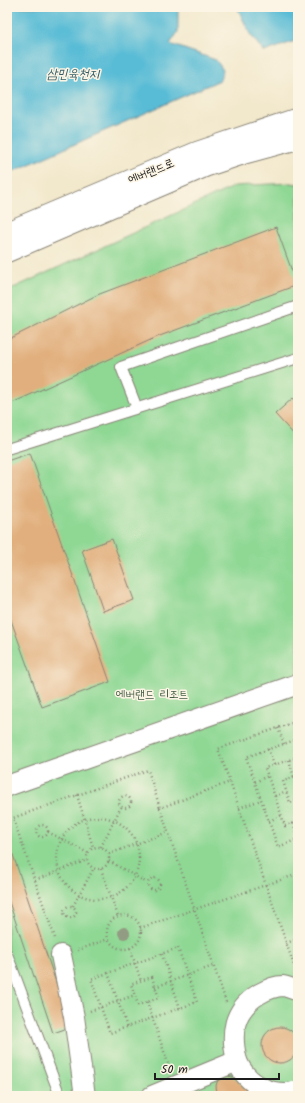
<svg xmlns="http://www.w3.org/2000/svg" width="305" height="1103" viewBox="0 0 305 1103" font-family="Kalam,'Poor Story',sans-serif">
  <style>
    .green { fill: #8fd894; stroke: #567a58 }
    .water { fill: #58bcd6; stroke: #3a6c79 }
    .building { fill: #e1af7d }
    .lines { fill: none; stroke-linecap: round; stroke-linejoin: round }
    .lane-casing { stroke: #878274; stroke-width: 12 }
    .street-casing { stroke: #878274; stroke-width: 22 }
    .secondary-casing { stroke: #878274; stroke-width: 24 }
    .path { stroke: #878274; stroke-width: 2.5; stroke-dasharray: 1 3; stroke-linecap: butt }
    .lane { stroke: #fff; stroke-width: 10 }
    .street { stroke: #fff; stroke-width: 20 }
    .secondary { stroke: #fff; stroke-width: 22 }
    .tree { fill: #929c82 }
    .labels { text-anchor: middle; stroke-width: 3; stroke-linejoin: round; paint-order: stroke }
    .street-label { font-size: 12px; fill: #1c1c1c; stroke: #fcf5e5 }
    .park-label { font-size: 12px; fill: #445e46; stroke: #fcf5e5 }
    .water-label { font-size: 13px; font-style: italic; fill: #345c66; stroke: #fcf5e5 }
  </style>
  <rect width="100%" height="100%" fill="#fcf5e5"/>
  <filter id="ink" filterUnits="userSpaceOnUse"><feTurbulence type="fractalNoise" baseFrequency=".025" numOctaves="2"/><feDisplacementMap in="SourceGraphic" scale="8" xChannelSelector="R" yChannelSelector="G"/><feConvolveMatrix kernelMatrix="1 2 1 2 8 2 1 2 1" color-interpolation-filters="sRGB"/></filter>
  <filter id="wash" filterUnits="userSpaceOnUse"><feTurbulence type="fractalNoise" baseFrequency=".012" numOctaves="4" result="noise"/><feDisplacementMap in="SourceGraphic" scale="16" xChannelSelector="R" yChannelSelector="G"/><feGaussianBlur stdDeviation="0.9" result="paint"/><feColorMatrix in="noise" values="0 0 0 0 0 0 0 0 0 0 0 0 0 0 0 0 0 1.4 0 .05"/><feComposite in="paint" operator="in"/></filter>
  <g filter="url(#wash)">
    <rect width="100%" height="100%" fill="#f2e8cc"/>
    <polygon class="green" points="290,183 298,184 298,1096 7,1096 7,291 235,186"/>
    <g class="water">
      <polygon points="7,7 178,7 178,32 170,44 216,60 223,70 220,80 7,174"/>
      <polygon points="237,7 298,7 298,40 264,52 250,34"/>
    </g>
    <g id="blocks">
      <g class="building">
        <polygon points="276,227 297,285 157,337 12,403 7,396 7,340 97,295"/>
        <polygon points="293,398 298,404 297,438 275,414"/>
        <polygon points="30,453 110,682 42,707 7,609 7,461"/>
        <polygon points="112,539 134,600 103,611 82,550"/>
        <polygon points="7,837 71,1027 53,1033 7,896"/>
        <circle cx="280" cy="1045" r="18"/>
        <polygon points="228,1076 236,1078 247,1090 257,1096 214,1096 217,1094 216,1086 217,1082 220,1078"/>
      </g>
    </g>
  </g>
  <g filter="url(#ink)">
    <use href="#blocks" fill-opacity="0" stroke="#878274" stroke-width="1"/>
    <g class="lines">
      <defs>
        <g id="lane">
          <polyline points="137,408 121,367 298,306"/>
          <polyline points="7,449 298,358"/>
          <polyline points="7,954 60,1096"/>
        </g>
        <g id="street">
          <polyline points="7,786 298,684"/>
          <polyline points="61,955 74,1017 85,1096"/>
          <path d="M237,1061c10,24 36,37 61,30"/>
          <path d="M152,1096l85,-35c-7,-28 -4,-51 22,-67 7,-4 17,-8 24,-8 5,1 10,3 15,5"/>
        </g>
        <g id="secondary">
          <polyline points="7,233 197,153 298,119"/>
          <polyline points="7,251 207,165 243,153 298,138"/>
        </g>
      </defs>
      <use href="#lane" class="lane-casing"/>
      <use href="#street" class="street-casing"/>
      <use href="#secondary" class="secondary-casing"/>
      <g class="path">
        <polyline points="278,728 284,744"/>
        <polyline points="298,739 246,757 278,847 298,839"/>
        <polyline points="268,749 274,765"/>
        <polyline points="298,757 265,768 285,826 298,822"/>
        <polyline points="289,760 294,777"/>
        <polyline points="298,776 283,781 290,803 298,800"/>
        <polyline points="230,782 218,749 298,721"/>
        <polyline points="255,782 268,776"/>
        <polyline points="77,795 93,847"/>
        <circle cx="125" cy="802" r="6"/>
        <polyline points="275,796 286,791"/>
        <polyline points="239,808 261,800"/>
        <circle cx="98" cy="858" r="41"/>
        <polyline points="269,821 282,815"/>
        <polyline points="293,823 298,836"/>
        <circle cx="42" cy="831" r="6"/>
        <polyline points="48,832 88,853"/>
        <circle cx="98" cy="858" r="11"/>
        <polyline points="101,847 121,807"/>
        <polyline points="109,854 168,832"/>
        <polyline points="109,861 147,883"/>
        <polyline points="101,869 118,916"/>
        <circle cx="154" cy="884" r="6"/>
        <polyline points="35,880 87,860"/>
        <circle cx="70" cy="912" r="6"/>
        <polyline points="73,906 94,868"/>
        <circle cx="124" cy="932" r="17"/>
        <polyline points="140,928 298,874"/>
        <polyline points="55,938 13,818 148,770 160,808"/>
        <polyline points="286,943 298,939"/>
        <polyline points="130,948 141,981"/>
        <polygon points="178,948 197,1002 110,1033 91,979"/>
        <polyline points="78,950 108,939"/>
        <polyline points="162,954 180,1008"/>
        <polyline points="108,973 127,1027"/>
        <polygon points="152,977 159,998 138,1005 131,984"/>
        <polyline points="155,987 213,966"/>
        <polyline points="147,1002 170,1069"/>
        <polyline points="226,1002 160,808 230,782 296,971"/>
        <polyline points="90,1011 135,995"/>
      </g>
      <use href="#lane" class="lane"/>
      <use href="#street" class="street"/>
      <use href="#secondary" class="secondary"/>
    </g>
    <circle class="tree" cx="124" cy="933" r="6"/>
  </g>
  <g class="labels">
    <g class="street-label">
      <text transform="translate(151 171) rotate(-22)" y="4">에버랜드로</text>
    </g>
    <g class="park-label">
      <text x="152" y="698">에버랜드 리조트</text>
    </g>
    <g class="water-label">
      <text x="73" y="78">삼민육천지</text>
    </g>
  </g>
  <rect width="305" height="1103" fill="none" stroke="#fcf5e5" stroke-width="24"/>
  <path d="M155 1073v6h124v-6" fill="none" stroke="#1c1c1c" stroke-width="2"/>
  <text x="161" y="1073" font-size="12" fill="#1c1c1c" stroke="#fcf5e5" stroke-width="3" paint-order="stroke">50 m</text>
</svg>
